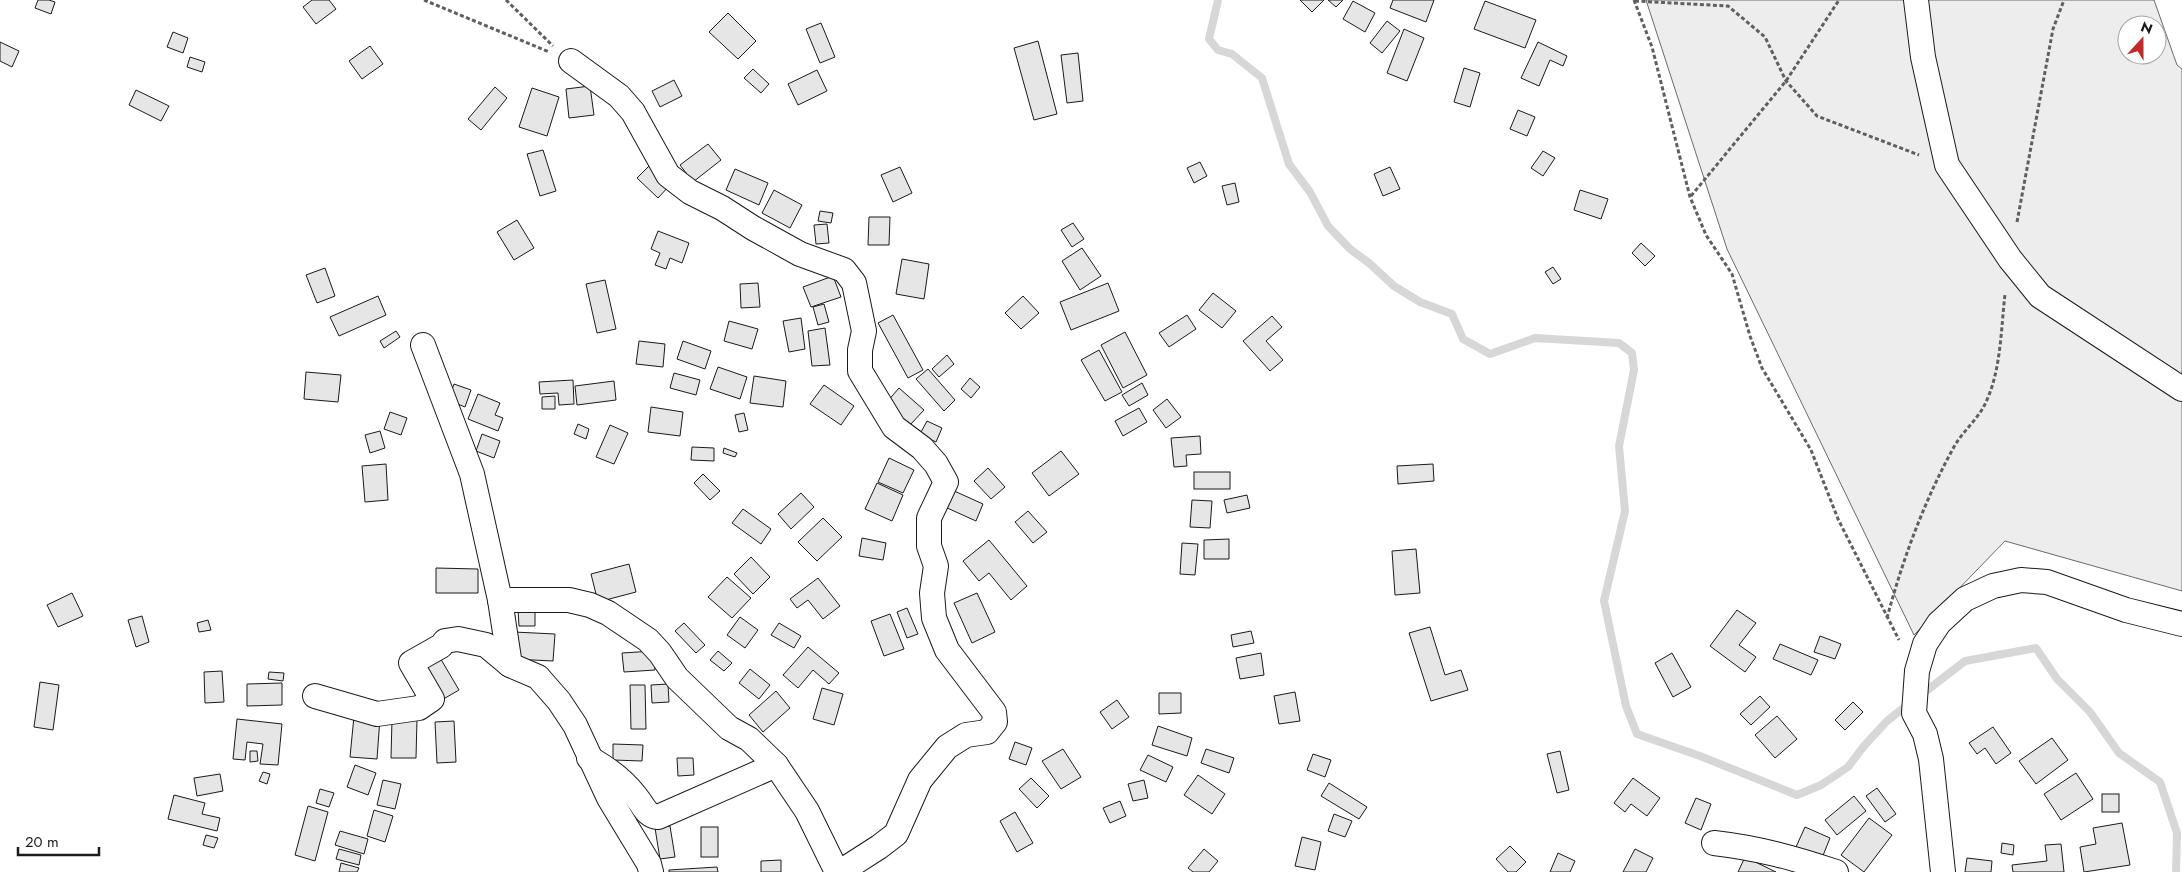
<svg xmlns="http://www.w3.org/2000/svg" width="2182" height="872" viewBox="0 0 2182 872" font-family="Jost,sans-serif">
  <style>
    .built { fill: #ededed; stroke: #6a6a6a; fill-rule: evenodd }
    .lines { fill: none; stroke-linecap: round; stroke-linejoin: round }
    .stream { stroke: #d7d7d7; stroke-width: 8 }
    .building { fill: #e6e6e6; stroke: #1a1a1a }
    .minor-casing { stroke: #1a1a1a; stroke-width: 26 }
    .path { stroke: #5f5f5f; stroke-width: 3; stroke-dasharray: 4 2.5; stroke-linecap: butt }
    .minor { stroke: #fff; stroke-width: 24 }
  </style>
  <rect width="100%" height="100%" fill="#fff"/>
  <path class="built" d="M1646,0h508l23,65 5,4v522l-177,-50 -91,94 -187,-386zM2127,25h30v30h-30z"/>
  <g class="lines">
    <g class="stream">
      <polyline points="1218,0 1209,39 1218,50 1232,54 1262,78 1289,164 1310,192 1328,226 1350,249 1369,263 1394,286 1420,302 1452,314 1463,339 1490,354 1535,338 1619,343 1632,353 1634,370 1619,446 1625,511 1604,601 1626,706 1637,734 1700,756 1797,795 1821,785 1848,767 1864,746 1887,721 1910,703"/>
      <polyline points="1921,695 1965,661 2036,648 2057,679 2090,712 2119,753 2160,782 2177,833 2176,872"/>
    </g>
  </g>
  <g class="building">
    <polygon points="38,0 49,0 55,2 51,14 35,8"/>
    <polygon points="312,0 329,0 336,9 316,24 303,7"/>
    <polygon points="1300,0 1324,0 1312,12"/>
    <polygon points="1328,0 1343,0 1336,7"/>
    <polygon points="1393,0 1434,0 1426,22 1390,8"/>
    <polygon points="1353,1 1375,13 1365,32 1343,19"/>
    <polygon points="1485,1 1536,20 1525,48 1474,29"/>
    <polygon points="728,13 756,41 738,59 709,32"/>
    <polygon points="1387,21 1400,31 1382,53 1370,43"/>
    <polygon points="821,23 835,57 820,63 806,29"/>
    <polygon points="1404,29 1424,38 1407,81 1387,73"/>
    <polygon points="173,32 188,38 183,53 167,47"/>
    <polygon points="1038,41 1057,114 1034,120 1014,48"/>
    <polygon points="0,42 19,51 12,67 0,61"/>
    <polygon points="1538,42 1567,56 1563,66 1550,60 1539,86 1521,78"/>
    <polygon points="370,46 383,64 362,79 349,61"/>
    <polygon points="1078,53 1083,101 1067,103 1061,55"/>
    <polygon points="190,57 205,62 202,72 187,67"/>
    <polygon points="1464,68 1480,73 1470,107 1454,102"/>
    <polygon points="753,69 769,84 761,93 744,78"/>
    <polygon points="817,70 827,91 798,105 788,84"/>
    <polygon points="674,80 682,96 660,107 652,91"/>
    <polygon points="590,86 594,115 569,118 566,89"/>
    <polygon points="495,87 507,98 481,130 468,119"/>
    <polygon points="532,88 559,97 547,136 519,127"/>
    <polygon points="136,90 169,106 161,121 129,105"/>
    <polygon points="1518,110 1535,117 1527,136 1510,129"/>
    <polygon points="708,144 721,160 693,182 680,165"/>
    <polygon points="543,150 556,191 540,196 527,154"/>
    <polygon points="1543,151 1555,158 1543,176 1531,168"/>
    <polygon points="1200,162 1207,176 1194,183 1187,168"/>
    <polygon points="649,166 670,185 658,198 637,178"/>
    <polygon points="900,167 912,193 893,202 881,175"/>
    <polygon points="1390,167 1400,189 1383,196 1374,174"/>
    <polygon points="735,169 768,183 759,205 726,190"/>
    <polygon points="1235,183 1239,202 1227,205 1222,186"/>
    <polygon points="774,190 802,205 790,228 762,213"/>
    <polygon points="1580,190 1608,199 1601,219 1574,210"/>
    <polygon points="820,211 833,213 831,223 818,221"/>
    <polygon points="869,217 890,217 889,245 868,245"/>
    <polygon points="517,220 534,248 514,260 497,232"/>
    <polygon points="1073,223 1084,239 1072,247 1061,230"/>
    <polygon points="827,224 829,243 816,244 814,225"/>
    <polygon points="658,231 689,243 682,263 670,258 666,269 655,265 660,253 651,249"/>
    <polygon points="1641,243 1655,256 1645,266 1632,253"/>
    <polygon points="1082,248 1101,276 1080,290 1062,261"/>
    <polygon points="902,259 929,264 924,299 896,294"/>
    <polygon points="1553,267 1561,279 1553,284 1545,272"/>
    <polygon points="325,268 335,296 317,303 306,275"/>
    <polygon points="833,276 841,297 811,307 803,287"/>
    <polygon points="605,280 616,329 597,333 586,284"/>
    <polygon points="758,283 760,307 741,308 740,284"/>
    <polygon points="1108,283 1119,311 1071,330 1060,302"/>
    <polygon points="1213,293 1236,311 1222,328 1199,310"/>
    <polygon points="378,296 386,315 339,336 330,317"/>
    <polygon points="1023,296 1039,313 1021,329 1005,313"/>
    <polygon points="824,304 829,322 818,325 813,307"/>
    <polygon points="893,315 923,370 908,378 878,323"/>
    <polygon points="1187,315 1196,329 1169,347 1159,333"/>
    <polygon points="1272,316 1282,327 1266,341 1283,360 1270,371 1243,341"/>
    <polygon points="801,318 805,349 789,352 783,321"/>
    <polygon points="729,321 758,329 752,349 724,341"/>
    <polygon points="825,328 830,365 812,366 808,331"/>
    <polygon points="396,331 400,337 384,348 380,341"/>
    <polygon points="1125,332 1147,375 1123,388 1101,345"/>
    <polygon points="639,341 665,344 663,367 636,364"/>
    <polygon points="683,341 711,351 705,369 677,359"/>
    <polygon points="1099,350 1122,392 1105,401 1081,360"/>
    <polygon points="947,355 954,364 939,377 932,369"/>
    <polygon points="718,367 747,377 740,399 710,389"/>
    <polygon points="928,369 955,400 944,411 916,379"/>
    <polygon points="306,372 341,375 338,402 304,399"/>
    <polygon points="674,373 700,380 696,395 670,388"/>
    <polygon points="754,376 786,381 783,407 750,403"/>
    <polygon points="970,378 980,387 971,398 961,389"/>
    <polygon points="573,380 574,404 559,405 558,393 540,394 539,382"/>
    <polygon points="614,381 616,400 577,405 575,386"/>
    <polygon points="1142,383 1148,395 1129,406 1122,395"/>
    <polygon points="454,384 471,390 465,407 448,400"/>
    <polygon points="824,385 854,406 841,425 810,404"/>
    <polygon points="899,388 924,410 910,425 886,403"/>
    <polygon points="478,394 500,403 495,415 503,418 498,431 468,419"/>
    <polygon points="555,396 555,409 542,409 542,397"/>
    <polygon points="1167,399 1181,417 1166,428 1153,410"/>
    <polygon points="651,407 683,412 680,436 648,432"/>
    <polygon points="1139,408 1147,422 1123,436 1115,421"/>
    <polygon points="390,412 407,418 401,435 384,429"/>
    <polygon points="744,413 748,430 739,432 735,415"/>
    <polygon points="927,421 942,428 936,442 920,434"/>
    <polygon points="578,424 589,429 586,439 574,434"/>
    <polygon points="610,425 628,433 614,464 596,457"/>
    <polygon points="380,431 385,448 370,453 365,435"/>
    <polygon points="482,434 500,441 494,458 476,451"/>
    <polygon points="1200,436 1201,454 1186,455 1187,466 1174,467 1171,438"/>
    <polygon points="692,447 714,448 714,461 691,460"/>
    <polygon points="724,448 737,453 735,457 723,453"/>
    <polygon points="1061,451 1079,474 1049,496 1032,473"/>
    <polygon points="889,458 914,470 903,493 878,482"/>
    <polygon points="386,464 388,500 365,502 362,466"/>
    <polygon points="1433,464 1434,481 1398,484 1397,466"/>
    <polygon points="988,468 1005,487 991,499 974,481"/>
    <rect x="1194" y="472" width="36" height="17"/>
    <polygon points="703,474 720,491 710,500 694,483"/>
    <polygon points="877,483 903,495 892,521 865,509"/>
    <polygon points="952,490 983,504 976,521 945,507"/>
    <polygon points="801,493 814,507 791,529 778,514"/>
    <polygon points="1247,495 1250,508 1227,513 1224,500"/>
    <polygon points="1192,500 1212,501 1210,528 1190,527"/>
    <polygon points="743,509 771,529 761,544 732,523"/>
    <polygon points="1028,511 1047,532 1033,543 1015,522"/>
    <polygon points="823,518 842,537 817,561 798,542"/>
    <polygon points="862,538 886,543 883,560 859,556"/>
    <polygon points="1229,539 1229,559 1204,559 1204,540"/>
    <polygon points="989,540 1027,586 1011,600 989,573 979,581 963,561"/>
    <polygon points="1182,543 1198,544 1195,575 1180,574"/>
    <polygon points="1416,549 1420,593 1395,595 1392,551"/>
    <polygon points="751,557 770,577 753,594 734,574"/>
    <polygon points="629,564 636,592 598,602 591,574"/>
    <polygon points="436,568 478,569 478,593 436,593"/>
    <polygon points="727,577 751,598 732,618 708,597"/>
    <polygon points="818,578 840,606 823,619 808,600 797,608 790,599"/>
    <polygon points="72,593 83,616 58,627 47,605"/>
    <polygon points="977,593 995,632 972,643 954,603"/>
    <polygon points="535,608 535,626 519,626 518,609"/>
    <polygon points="907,608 918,634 907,638 897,612"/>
    <polygon points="1737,610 1756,623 1739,645 1756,657 1745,672 1710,646"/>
    <polygon points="890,614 904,649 884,656 871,621"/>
    <polygon points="142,616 149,642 136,647 128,620"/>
    <polygon points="740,617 758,630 745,648 727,635"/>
    <polygon points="208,620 211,630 199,632 197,623"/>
    <polygon points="684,623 705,645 696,653 675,631"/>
    <polygon points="779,623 801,636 794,648 771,635"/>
    <polygon points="1430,627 1445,675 1461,670 1468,690 1431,701 1409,633"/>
    <polygon points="1251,631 1254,643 1233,647 1231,635"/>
    <polygon points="514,632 555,634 553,661 513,659"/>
    <polygon points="1820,636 1841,644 1835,659 1814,652"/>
    <polygon points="1780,644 1818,660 1811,675 1773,659"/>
    <polygon points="808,647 839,673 829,684 813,670 798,688 783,675"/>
    <polygon points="654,651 655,670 624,672 622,653"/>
    <polygon points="718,651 732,663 724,671 710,660"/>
    <polygon points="1261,653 1264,675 1240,679 1236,658"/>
    <polygon points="1672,653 1691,687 1673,697 1655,663"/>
    <polygon points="439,656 459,690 440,701 420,667"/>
    <polygon points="750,669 770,685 759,699 739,683"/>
    <polygon points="222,671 224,702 205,703 204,672"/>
    <polygon points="269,672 284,673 283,681 268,679"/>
    <polygon points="40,682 59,685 53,730 34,727"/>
    <polygon points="282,683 282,705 247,706 247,684"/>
    <polygon points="668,684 669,702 652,703 651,685"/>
    <polygon points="630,685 645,685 646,729 631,729"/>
    <polygon points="822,688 843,694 834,725 813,719"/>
    <polygon points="776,691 790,708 763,732 749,715"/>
    <polygon points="1295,692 1300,721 1279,724 1274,696"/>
    <polygon points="1159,693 1181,693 1181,713 1159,714"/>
    <polygon points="1760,696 1770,707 1751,725 1740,714"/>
    <polygon points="1117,700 1129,717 1112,729 1100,712"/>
    <polygon points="1853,702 1863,712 1845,730 1835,720"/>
    <polygon points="354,716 380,718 377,759 350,757"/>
    <polygon points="1777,716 1797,739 1775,758 1755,735"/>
    <polygon points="237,719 282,724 278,765 260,764 263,744 247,742 245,760 233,759"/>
    <polygon points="392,719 417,719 416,758 391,758"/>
    <polygon points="454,721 456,762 437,763 435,722"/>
    <polygon points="1158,726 1192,738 1187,756 1152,745"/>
    <polygon points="1993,727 2011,753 1996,764 1985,748 1977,754 1969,743"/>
    <polygon points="2052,738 2068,760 2036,784 2019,761"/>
    <polygon points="1015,742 1032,748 1026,765 1009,759"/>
    <polygon points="613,744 643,745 642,761 613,760"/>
    <polygon points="1063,749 1081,777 1061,789 1042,761"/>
    <polygon points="1206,749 1234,758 1229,773 1201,763"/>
    <polygon points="250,751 257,751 258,761 250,762"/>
    <polygon points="1560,751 1569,790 1557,793 1547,754"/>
    <polygon points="1313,754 1331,760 1325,777 1307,770"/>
    <polygon points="1148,755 1173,767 1166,782 1140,770"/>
    <polygon points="677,758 693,758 694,775 678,776"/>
    <polygon points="355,765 376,773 368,795 347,787"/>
    <polygon points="263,772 270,774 267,784 259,781"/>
    <polygon points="2076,773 2093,799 2061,820 2044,794"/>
    <polygon points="220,774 223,791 197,796 194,778"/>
    <polygon points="1198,775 1225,794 1212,814 1184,795"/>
    <polygon points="1031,778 1049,796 1037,808 1019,789"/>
    <polygon points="1633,778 1660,798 1647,816 1631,804 1625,812 1614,803"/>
    <polygon points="383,780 401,784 395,809 377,805"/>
    <polygon points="1144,780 1148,798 1133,801 1128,784"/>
    <polygon points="1329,783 1367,807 1359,819 1321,796"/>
    <polygon points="1877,788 1896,814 1885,822 1866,796"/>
    <polygon points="320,789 334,793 329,807 316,803"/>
    <rect x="2102" y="794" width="17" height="18"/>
    <polygon points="174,795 205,803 202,814 220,818 217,831 168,819"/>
    <polygon points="1854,796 1866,811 1837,835 1825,820"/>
    <polygon points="1696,798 1711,804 1701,830 1685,823"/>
    <polygon points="1120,801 1126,816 1110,823 1103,808"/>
    <polygon points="308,806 328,812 315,861 295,855"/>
    <polygon points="374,810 393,816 385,842 367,836"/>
    <polygon points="1015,812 1033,843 1017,852 1000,821"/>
    <polygon points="1334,814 1352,821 1345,837 1328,831"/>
    <polygon points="1869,818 1892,835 1864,872 1841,855"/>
    <polygon points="2122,823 2130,865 2084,872 2080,847 2096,844 2093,828"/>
    <polygon points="670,826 675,857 660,859 655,828"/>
    <rect x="701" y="827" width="17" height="30"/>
    <polygon points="1805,827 1830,838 1822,858 1796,847"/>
    <polygon points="340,831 368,839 364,854 335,845"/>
    <polygon points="206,835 218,838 214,848 203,845"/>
    <polygon points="1302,837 1321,842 1315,870 1295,866"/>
    <polygon points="2002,843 2014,845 2013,855 2001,853"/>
    <polygon points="2061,844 2064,872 2013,872 2012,865 2047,861 2045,845"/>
    <polygon points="1510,846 1526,862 1516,872 1508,872 1496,859"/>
    <polygon points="339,849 361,855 359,865 336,859"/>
    <polygon points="1204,849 1218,861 1209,872 1193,872 1188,868"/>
    <polygon points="1635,849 1653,858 1646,872 1623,872"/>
    <polygon points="1558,853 1575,861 1570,872 1550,872"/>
    <polygon points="1745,857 1776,872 1738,872"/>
    <polygon points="1967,858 1992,861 1991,872 1965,872"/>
    <polygon points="781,860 781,872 761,872 761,861"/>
    <polygon points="341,863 359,868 357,872 339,872"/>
    <polygon points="717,867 718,872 669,872 669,870"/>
  </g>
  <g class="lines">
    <defs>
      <g id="minor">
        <polyline points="1916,0 1923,57 1947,165 2010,259 2040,296 2182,389"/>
        <polyline points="571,61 619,96 633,112 668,175 690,192 722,208 753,228 800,254 844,270 854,283 864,331 860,350 860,371 894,427 922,448 936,464 946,482 929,518 929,546 936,566 932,593 934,618 947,650 994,712 995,722 987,732 966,735 947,747 920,780 896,834 879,847 840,872"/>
        <polyline points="423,345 472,474 500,600 510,665 538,677 559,701 575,725 609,798 649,864 651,872"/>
        <polyline points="500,600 569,600 590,605 608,613 648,640 660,653 677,678 729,728 749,739 776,765 807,811 837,872"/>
        <polyline points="315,696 377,714 419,708 432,699 411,663 441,646 445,641 458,639 486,645 510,665"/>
        <path d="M589,758c21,12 37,24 51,44 5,7 8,14 18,15l118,-52"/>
        <path d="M1714,843c44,5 80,15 122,29"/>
        <polyline points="1943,872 1931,759 1925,734 1914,713 1917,671 1925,644 1939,623 1965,599 1993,586 2021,580 2047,582 2126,610 2182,624"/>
      </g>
    </defs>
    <use href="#minor" class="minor-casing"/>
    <g class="path">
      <polyline points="424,0 549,52"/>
      <polyline points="506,0 553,46"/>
      <polyline points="1634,0 1652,47 1690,197 1706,235 1732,274 1750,336 1762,368 1811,450 1838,519 1899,640"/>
      <polyline points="1635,1 1728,6 1765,37 1786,81 1817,116 1919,155"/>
      <polyline points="1691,196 1786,81 1839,0"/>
      <polyline points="2017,222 2053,29 2064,0"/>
      <path d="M1887,618c16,-60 38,-119 68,-173 9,-15 24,-27 31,-43 15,-32 15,-73 19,-108"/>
    </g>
    <use href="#minor" class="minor"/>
  </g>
  <g transform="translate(2142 40) rotate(21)"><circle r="24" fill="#ffffff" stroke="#a3a3a3"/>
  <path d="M0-4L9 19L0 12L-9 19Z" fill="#c62828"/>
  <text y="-8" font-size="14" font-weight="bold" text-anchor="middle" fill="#1a1a1a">N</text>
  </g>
  <path d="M18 847v8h81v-8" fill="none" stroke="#1a1a1a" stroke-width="2.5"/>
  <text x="25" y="847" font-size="15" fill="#1a1a1a" stroke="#ffffff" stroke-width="4" paint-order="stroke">20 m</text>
</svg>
